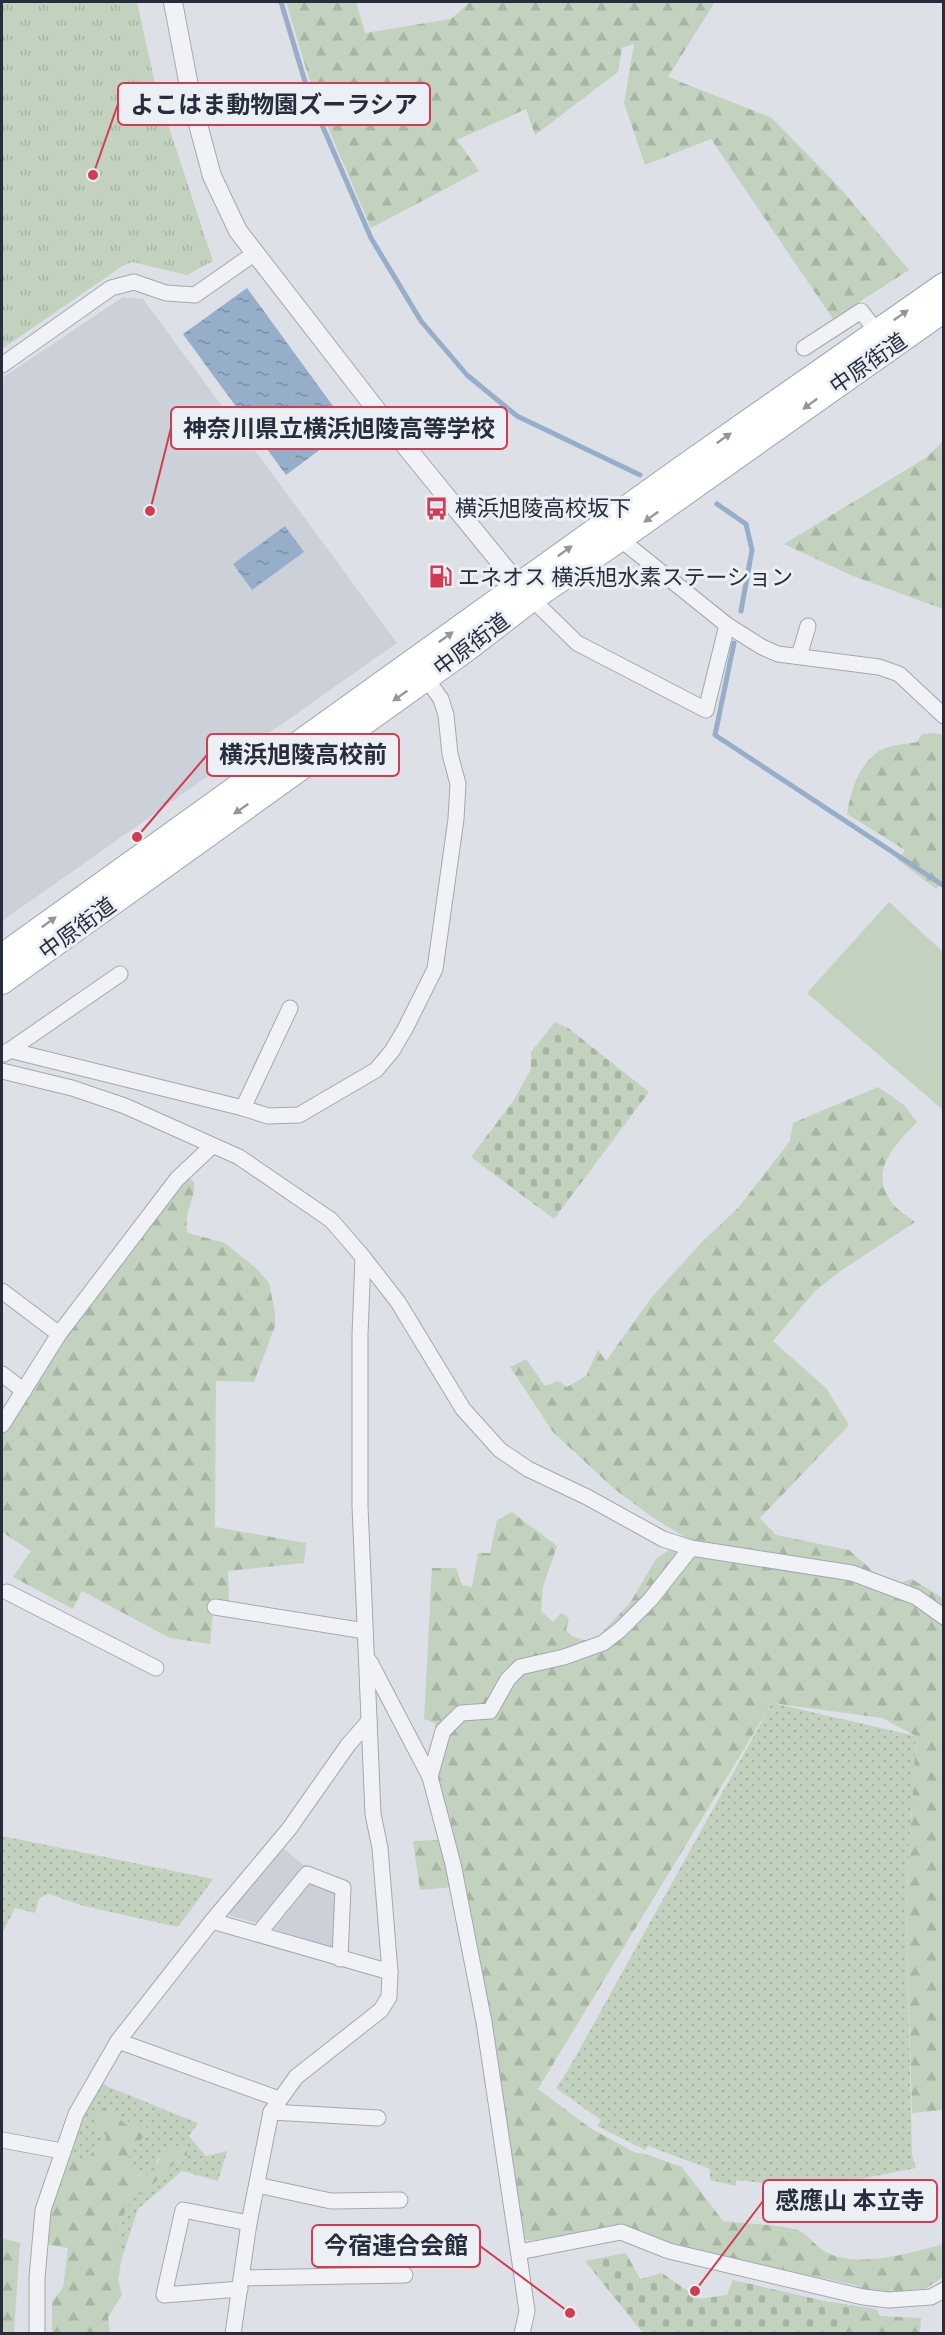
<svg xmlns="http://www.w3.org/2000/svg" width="945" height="2335" viewBox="0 0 945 2335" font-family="Figtree,'Noto Sans JP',sans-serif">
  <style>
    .built { fill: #cbd0d9 }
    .grass { fill: url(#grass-dots) }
    .forest { fill: url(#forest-firs) }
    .cemetery { fill: url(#cemetery-stones) }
    .park { fill: url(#park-tufts) }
    .pitch { fill: #c2d2be }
    .water { fill: url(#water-ripples) }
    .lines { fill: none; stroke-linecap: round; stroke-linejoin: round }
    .stream { stroke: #96aec9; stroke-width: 5 }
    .minor-casing { stroke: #a2a8b1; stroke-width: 17 }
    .tertiary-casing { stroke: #a2a8b1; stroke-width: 20 }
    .primary-casing { stroke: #9ca5b4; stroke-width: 26 }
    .minor { stroke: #f0f2f6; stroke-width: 15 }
    .tertiary { stroke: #f0f2f6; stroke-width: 18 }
    .primary { stroke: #fff; stroke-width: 24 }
    .oneway { fill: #92969e }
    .labels { text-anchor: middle; stroke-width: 6; stroke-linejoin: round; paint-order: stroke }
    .street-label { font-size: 22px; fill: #262e3e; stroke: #ecf0f5 }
    .poi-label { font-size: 22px; fill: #262e3e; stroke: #ecf0f5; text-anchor: start }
    .leader { fill: none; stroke: #d33b50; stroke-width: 2 }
    .callout-dot { fill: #d33b50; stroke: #ecf0f5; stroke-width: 2 }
    .callout { fill: #ecf0f5; stroke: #d33b50; stroke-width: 2 }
    .callout-label { font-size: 24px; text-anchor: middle; font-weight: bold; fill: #262e3e }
  </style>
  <defs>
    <pattern id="grass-dots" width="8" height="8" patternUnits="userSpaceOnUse" patternTransform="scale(1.5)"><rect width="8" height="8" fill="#c2d2be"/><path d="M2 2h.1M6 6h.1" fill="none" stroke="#a7b5a4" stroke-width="1.8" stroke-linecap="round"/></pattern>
    <pattern id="forest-firs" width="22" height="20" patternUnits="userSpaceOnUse" patternTransform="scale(1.5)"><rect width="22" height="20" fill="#c2d2be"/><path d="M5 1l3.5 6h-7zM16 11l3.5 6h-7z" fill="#a7b5a4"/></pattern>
    <pattern id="cemetery-stones" width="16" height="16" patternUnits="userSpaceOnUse" patternTransform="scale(1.5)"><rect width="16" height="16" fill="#c2d2be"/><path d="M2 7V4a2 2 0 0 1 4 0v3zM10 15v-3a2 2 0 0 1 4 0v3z" fill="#a7b5a4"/></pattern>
    <pattern id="park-tufts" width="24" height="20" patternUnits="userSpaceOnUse" patternTransform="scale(1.5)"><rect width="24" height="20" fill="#c2d2be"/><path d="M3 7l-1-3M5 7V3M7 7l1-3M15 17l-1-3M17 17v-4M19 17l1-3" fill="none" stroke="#a7b5a4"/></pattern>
    <pattern id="water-ripples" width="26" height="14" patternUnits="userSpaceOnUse" patternTransform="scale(1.5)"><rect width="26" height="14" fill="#96aec9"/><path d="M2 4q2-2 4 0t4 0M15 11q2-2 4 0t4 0" fill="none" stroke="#7a8ea5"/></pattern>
  </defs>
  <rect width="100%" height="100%" fill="#dde1e7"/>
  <g class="built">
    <polygon points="123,297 143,299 397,643 2,921 2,378"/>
    <polygon points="283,1848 307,1868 258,1923 230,1916 228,1911"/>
    <polygon points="308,1883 338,1892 333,1949 270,1928"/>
  </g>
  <g class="grass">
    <polygon points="772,1703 916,1736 906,1908 912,2155 916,2168 855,2180 784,2181 783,2185 736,2180 736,2186 710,2180 710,2169 648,2146 645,2150 597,2126 601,2120 556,2088 568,2070"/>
    <polygon points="2,1836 213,1879 178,1927 84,1906 49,1894 39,1898 35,1913 15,1908 3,1932"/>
    <path d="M99,2083l99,40 -9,13 17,20 21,-5 -9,30 -36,-10 -44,38 -16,48 -4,-12v-11l6,-20 8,-15 26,-19 9,-11 20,-13 -29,3 -4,13c-12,7 -19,3 -27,-6l2,-12 1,-34 -3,5 -32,-10v12l8,1 3,5 -1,12 -9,3 -11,14 -16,-7v-13z"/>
  </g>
  <g class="forest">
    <polygon points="286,2 356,2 365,33 451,19 470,2 715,2 668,77 772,118 841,189 909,270 833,319 711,139 645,165 624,103 634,44 622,48 618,72 535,135 526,109 457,140 479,171 371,228 314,95"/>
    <polygon points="943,441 943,609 853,576 784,544 927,457"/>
    <path d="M933,733l11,2v145l-8,9 -38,-29 7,-10 -58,-36c4,-23 11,-49 32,-63 10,-6 27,-7 38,-9l5,-8z"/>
    <path d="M878,1087l26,18 13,17c-22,23 -50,49 -24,82 5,7 15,12 22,18l-73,48 -27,21 -42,50 53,47 23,37 -89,93 16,17 73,15 26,23 25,10 12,-4 31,19v512l-31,3 -6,-205 10,-172 -34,-18 -110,-15 -234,386 52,39 46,25 9,1 37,13 41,54c20,3 56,3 74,9 10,3 19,17 29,22 30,17 86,1 117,-8v33l-18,12 -54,5 -16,-9 -186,-39 -47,-19 -93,14 -7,-4 -68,-350 -34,3 -7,-49 25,-1 -3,-117 -11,-4 8,-151h24l6,17 10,2 6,-34h12l7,-33 15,-8 45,34 -14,41 -2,24 12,11 8,-9 8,5 -3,12 6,6 20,7 38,-40 26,-44 30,-21 -34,-21 -40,-30 -59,-55 -43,-65 16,-8 19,27 13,-5 9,6 19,-11 12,-26 8,11 45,-63 50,-55 37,-35 52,-67 3,-18z"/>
    <path d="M189,1178l5,4c2,18 -12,32 -6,51l37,10 33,27 11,13 6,30v13l-21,56 -38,-1 -1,146 91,16 -2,20 -76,8 1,31h-15l-4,42 -40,-6 -88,-47 -9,18 -60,-32 18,-26 -29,-19v-99l59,-98z"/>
    <path d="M99,2105l28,20 3,-6 20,10 -21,25 -2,12c8,9 15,13 26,6 6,-15 12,-21 27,-27l7,5v6l-20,13 -9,11 -25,19 -9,15 -6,20v11l4,12 -4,22 4,16 -14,22 2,16h-58v-32l11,-13 5,-40 -24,-4 3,-33 22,-56 16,7 11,-14 9,-4 1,-11 -3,-5 -8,-1 -1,-18z"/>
    <polygon points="2,2238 20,2243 14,2333 2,2333"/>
    <polygon points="835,2303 876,2309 880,2316 921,2318 920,2333 832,2334"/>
  </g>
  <g class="cemetery">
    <polygon points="555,1022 568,1028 649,1092 554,1219 471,1157 514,1100 531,1069 531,1052"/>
    <polygon points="626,2253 640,2279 662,2273 699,2299 727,2295 733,2280 829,2302 856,2306 842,2333 643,2333 585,2261"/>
  </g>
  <polygon class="park" points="2,2 137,2 156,88 213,261 187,275 132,262 121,267 2,349"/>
  <polygon class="pitch" points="889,902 943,952 943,1110 807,993"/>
  <g class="water">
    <polygon points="247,288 349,428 286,475 183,334"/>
    <polygon points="285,526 304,552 252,590 233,564"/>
  </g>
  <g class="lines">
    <g class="stream">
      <polyline points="281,2 309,95 371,238 421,321 467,375 517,416 640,475"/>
      <polyline points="717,504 746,524 752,550 741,611"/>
      <polyline points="734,643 715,735 944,886"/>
    </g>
    <defs>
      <g id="minor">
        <polyline points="804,348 861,311 877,332"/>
        <polyline points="2,365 111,288 134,282 166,293 195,295 255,253"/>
        <polyline points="532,599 577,643 706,710 727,625 620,539"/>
        <polyline points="727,625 762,647 778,654 879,667 899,674 944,716"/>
        <polyline points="799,656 808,626"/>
        <polyline points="9,1050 243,1108 290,1008"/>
        <polyline points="4,1054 120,974"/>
        <polyline points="2,1071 72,1088 125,1106 239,1157 331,1220 363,1257 398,1302 463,1409 500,1450 528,1469 587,1497 663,1539 691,1548 852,1573 916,1597 944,1617"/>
        <polyline points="243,1108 268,1116 299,1115 376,1070 392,1051 405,1029 435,969 456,819 458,784 450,754 446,715 441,699 426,678"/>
        <polyline points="2,1291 59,1334"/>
        <polyline points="2,1374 24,1391"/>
        <polyline points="2,1425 59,1334 177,1179 212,1146"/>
        <polyline points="7,1592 156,1668"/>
        <polyline points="215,1607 365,1631"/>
        <polyline points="370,1662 430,1777 453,1864 484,2022 519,2256 527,2311 522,2334"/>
        <polyline points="430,1777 443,1731 461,1713 490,1711 508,1679 520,1667 564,1657 603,1643 621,1629 650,1600 691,1548"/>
        <polyline points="212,1921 390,1972"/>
        <polyline points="259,1933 307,1874 343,1888 340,1959"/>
        <polyline points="118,2041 279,2099"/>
        <polyline points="271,2112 378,2118"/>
        <polyline points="2,2140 62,2151"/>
        <polyline points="257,2185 331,2201 400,2200"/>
        <polyline points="519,2252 621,2232 669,2251 863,2297 889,2300 931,2297 944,2290"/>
        <polyline points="242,2278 405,2275"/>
        <polyline points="240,2289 164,2295 183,2210 249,2223"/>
        <polyline points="37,2334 37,2278 43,2210 76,2114 118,2041 212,1921 289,1829 348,1745 369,1721"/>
        <polyline points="233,2334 249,2223 271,2112 296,2077 381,2010 389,1997 390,1972 380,1848 373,1814 360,1506 360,1335 363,1257"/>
      </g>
      <polyline id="tertiary" points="173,2 192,102 212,176 238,231 389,426 526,594"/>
      <g id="primary">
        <polyline points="2,956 682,468 944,285"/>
        <polyline points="2,982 463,652 532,599 620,539 944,310"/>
      </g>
    </defs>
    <use href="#minor" class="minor-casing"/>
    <use href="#tertiary" class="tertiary-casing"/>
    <use href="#primary" class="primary-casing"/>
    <use href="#minor" class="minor"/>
    <use href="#tertiary" class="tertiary"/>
    <use href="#primary" class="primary"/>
  </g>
  <defs><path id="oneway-solid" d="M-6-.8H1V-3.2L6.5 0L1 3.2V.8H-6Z" transform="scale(1.5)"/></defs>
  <g class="oneway">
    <use href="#oneway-solid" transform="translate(901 315) rotate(-35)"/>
    <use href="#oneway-solid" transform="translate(810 404) rotate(144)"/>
    <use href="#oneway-solid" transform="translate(724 438) rotate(-35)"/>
    <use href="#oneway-solid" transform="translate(651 517) rotate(144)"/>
    <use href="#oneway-solid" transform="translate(565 551) rotate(-36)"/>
    <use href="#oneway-solid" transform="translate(446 637) rotate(-36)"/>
    <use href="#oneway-solid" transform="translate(400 696) rotate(145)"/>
    <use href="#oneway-solid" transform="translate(241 809) rotate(145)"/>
    <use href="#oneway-solid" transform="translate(49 922) rotate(-36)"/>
  </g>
  <defs>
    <symbol id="bus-bare" viewBox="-9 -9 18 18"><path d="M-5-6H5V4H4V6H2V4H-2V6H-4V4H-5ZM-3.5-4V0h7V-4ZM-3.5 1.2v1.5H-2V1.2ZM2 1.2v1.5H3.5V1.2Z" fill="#d33b50" stroke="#ecf0f5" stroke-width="2.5" paint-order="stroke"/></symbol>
    <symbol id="fuel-bare" viewBox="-9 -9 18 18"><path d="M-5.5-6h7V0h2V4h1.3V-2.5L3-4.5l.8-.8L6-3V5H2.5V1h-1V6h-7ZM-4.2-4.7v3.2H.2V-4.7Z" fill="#d33b50" stroke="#ecf0f5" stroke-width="2.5" paint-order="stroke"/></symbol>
  </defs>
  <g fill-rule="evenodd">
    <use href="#bus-bare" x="420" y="492" width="33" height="33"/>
    <use href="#fuel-bare" x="424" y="560" width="33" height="33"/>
  </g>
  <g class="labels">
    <g class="street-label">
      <text transform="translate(868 363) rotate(-35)" y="8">中原街道</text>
      <text transform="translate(471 644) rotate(-37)" y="8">中原街道</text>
      <text transform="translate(77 928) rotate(-36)" y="8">中原街道</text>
    </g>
    <g class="poi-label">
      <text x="455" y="516">横浜旭陵高校坂下</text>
      <text x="458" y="585">エネオス 横浜旭水素ステーション</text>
    </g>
  </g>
  <path class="leader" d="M93 175L118 104M150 511L171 428M137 837L207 755M695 2291L763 2201M570 2313L480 2246"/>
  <g class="callout-dot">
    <circle cx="93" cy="175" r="6"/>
    <circle cx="150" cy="511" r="6"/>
    <circle cx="137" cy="837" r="6"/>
    <circle cx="695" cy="2291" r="6"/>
    <circle cx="570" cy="2313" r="6"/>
  </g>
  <g class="callout">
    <rect x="118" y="83" width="312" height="42" rx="6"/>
    <rect x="171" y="407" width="336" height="42" rx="6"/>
    <rect x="207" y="734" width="192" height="42" rx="6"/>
    <rect x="763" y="2180" width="174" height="42" rx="6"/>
    <rect x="312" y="2225" width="168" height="42" rx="6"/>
  </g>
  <g class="callout-label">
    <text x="274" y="113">よこはま動物園ズーラシア</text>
    <text x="339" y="437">神奈川県立横浜旭陵高等学校</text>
    <text x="303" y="763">横浜旭陵高校前</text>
    <text x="850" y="2209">感應山 本立寺</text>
    <text x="396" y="2254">今宿連合会館</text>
  </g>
  <rect width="945" height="2335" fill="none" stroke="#262e3e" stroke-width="6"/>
</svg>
